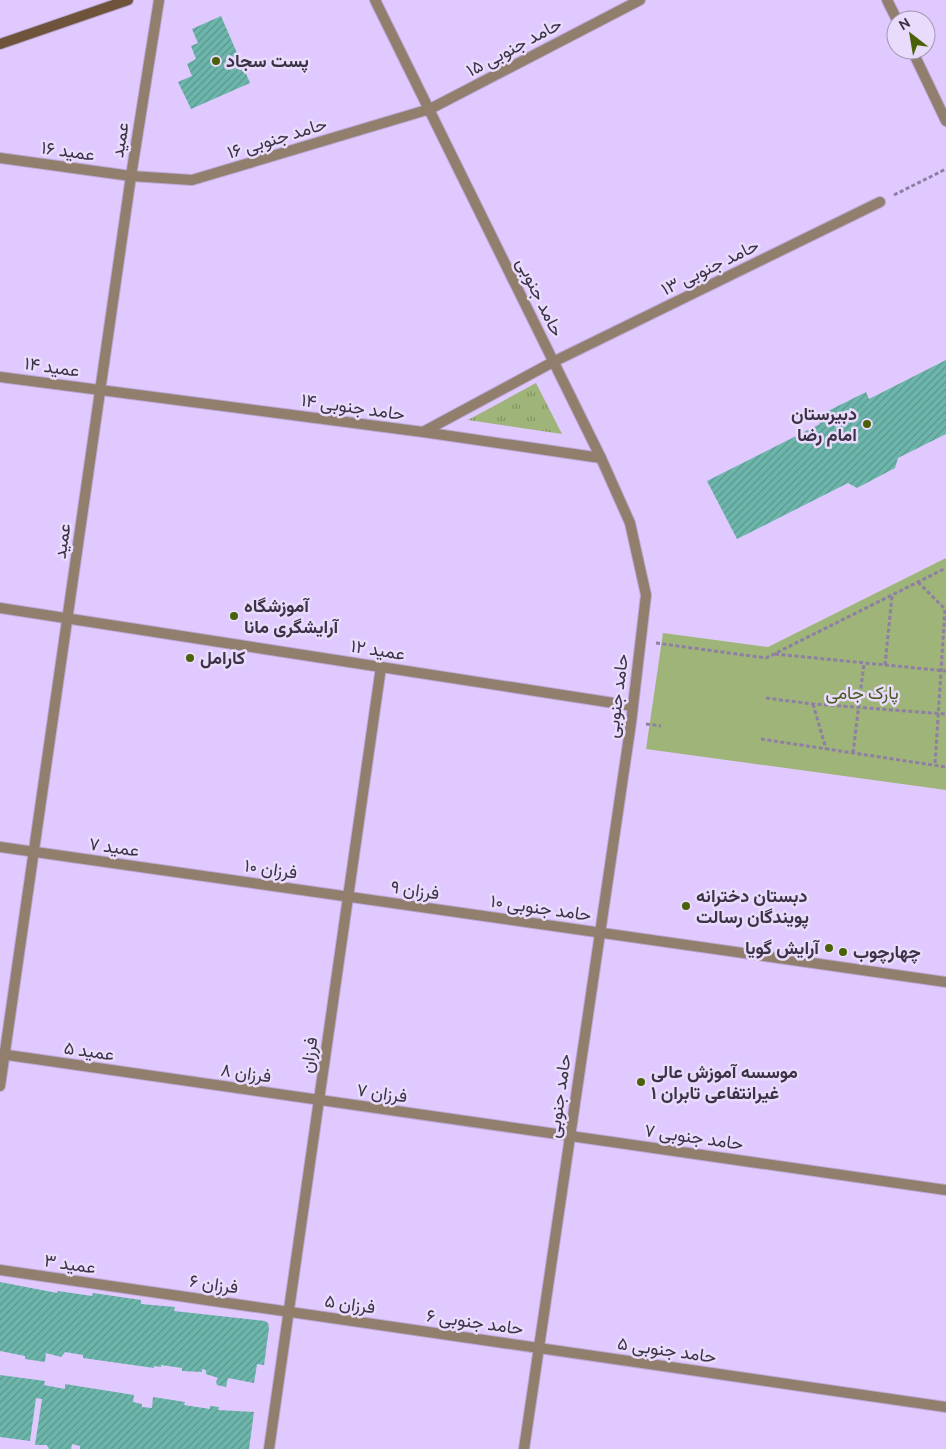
<svg xmlns="http://www.w3.org/2000/svg" width="946" height="1449" viewBox="0 0 946 1449" font-family="Ubuntu,Vazirmatn,sans-serif">
  <style>
    .grass { fill: url(#grass-tufts) }
    .green { fill: #9fb478 }
    .building { fill: url(#building-hatch) }
    .lines { fill: none; stroke-linecap: round; stroke-linejoin: round }
    .minor-casing { stroke: #bba8d6; stroke-width: 12 }
    .tertiary-casing { stroke: #bba8d6; stroke-width: 12 }
    .secondary-casing { stroke: #bba8d6; stroke-width: 12 }
    .path { stroke: #8f7fa4; stroke-width: 3; stroke-dasharray: 4 2.5; stroke-linecap: butt }
    .minor { stroke: #917e6d; stroke-width: 10 }
    .tertiary { stroke: #917e6d; stroke-width: 10 }
    .secondary { stroke: #6f543b; stroke-width: 10 }
    .poi-dot { fill: #4a6009; stroke: #e8dbfb; stroke-width: 2 }
    .labels { text-anchor: middle; stroke-width: 5; stroke-linejoin: round; paint-order: stroke }
    .street-label { font-size: 18px; fill: #3b3246; stroke: #e8dbfb }
    .poi-label { font-size: 18px; font-weight: bold; fill: #3b3246; stroke: #e8dbfb; text-anchor: start }
    .park-label { font-size: 18px; fill: #48591f; stroke: #e8dbfb }
  </style>
  <defs>
    <pattern id="grass-tufts" width="24" height="20" patternUnits="userSpaceOnUse" patternTransform="scale(1.25)"><rect width="24" height="20" fill="#9fb478"/><path d="M3 7l-1-3M5 7V3M7 7l1-3M15 17l-1-3M17 17v-4M19 17l1-3" fill="none" stroke="#839364"/></pattern>
    <pattern id="building-hatch" width="6" height="6" patternUnits="userSpaceOnUse" patternTransform="scale(1.25)"><rect width="6" height="6" fill="#6db6ac"/><path d="M-1 1l2-2M0 6l6-6M5 7l2-2" fill="none" stroke="#5b958e"/></pattern>
  </defs>
  <rect width="100%" height="100%" fill="#dfc9fe"/>
  <polygon class="grass" points="536,383 562,434 468,420"/>
  <polygon class="green" points="946,558 946,790 646,749 663,633 768,647"/>
  <g class="building">
    <polygon points="221,16 250,83 191,109 178,82 192,76 187,64 196,59 191,46 198,43 192,29"/>
    <polygon points="946,360 946,434 898,458 895,468 857,488 848,483 737,539 707,481 820,424 816,417 866,392 869,399"/>
    <polygon points="0,1282 57,1293 58,1291 92,1296 93,1293 141,1300 141,1304 175,1307 174,1311 265,1321 268,1323 269,1328 264,1365 257,1364 254,1383 228,1378 226,1387 217,1385 216,1382 218,1378 206,1374 206,1370 202,1369 202,1372 182,1371 182,1368 161,1365 161,1367 154,1366 154,1368 83,1358 83,1355 65,1352 61,1357 46,1353 45,1362 25,1359 25,1356 0,1351"/>
    <polygon points="0,1375 45,1381 44,1385 65,1389 65,1384 134,1395 133,1402 142,1404 142,1407 152,1408 153,1397 185,1402 184,1405 210,1409 210,1406 219,1407 218,1410 254,1412 249,1449 80,1449 80,1446 72,1444 71,1449 49,1449 47,1445 35,1445 42,1399 36,1398 30,1441 0,1437"/>
  </g>
  <g class="lines">
    <defs>
      <g id="minor">
        <polyline points="887,0 897,20"/>
        <polyline points="912,50 946,121"/>
        <polyline points="0,158 131,176 192,180 430,109 640,0"/>
        <polyline points="0,377 423,432 601,458"/>
        <polyline points="423,432 553,362 880,202"/>
        <polyline points="0,847 946,982"/>
        <polyline points="0,1054 946,1190"/>
        <polyline points="0,1086 131,176 159,0"/>
        <polyline points="0,1270 946,1407"/>
        <polyline points="269,1449 381,667"/>
      </g>
      <g id="tertiary">
        <polyline points="375,0 601,458 630,523 646,595 631,723 524,1449"/>
        <polyline points="0,608 633,706"/>
      </g>
      <polyline id="secondary" points="0,44 128,0"/>
    </defs>
    <use href="#minor" class="minor-casing"/>
    <use href="#tertiary" class="tertiary-casing"/>
    <use href="#secondary" class="secondary-casing"/>
    <g class="path">
      <polyline points="894,195 946,169"/>
      <polyline points="918,582 945,609 935,765"/>
      <polyline points="656,643 766,658 946,568"/>
      <polyline points="775,654 946,671"/>
      <polyline points="885,665 892,596"/>
      <polyline points="766,698 813,704 946,714"/>
      <polyline points="813,704 826,749"/>
      <polyline points="646,724 661,726"/>
      <polyline points="761,739 946,767"/>
      <polyline points="853,753 864,663"/>
    </g>
    <use href="#minor" class="minor"/>
    <use href="#tertiary" class="tertiary"/>
    <use href="#secondary" class="secondary"/>
  </g>
  <g class="poi-dot">
    <circle cx="216" cy="61" r="5"/>
    <circle cx="867" cy="424" r="5"/>
    <circle cx="234" cy="616" r="5"/>
    <circle cx="190" cy="658" r="5"/>
    <circle cx="686" cy="906" r="5"/>
    <circle cx="829" cy="948" r="5"/>
    <circle cx="843" cy="952" r="5"/>
    <circle cx="641" cy="1082" r="5"/>
  </g>
  <g class="labels">
    <g class="street-label">
      <text transform="translate(514 47) rotate(-28)" y="6">حامد جنوبی ۱۵</text>
      <text transform="translate(277 138) rotate(-17)" y="6">حامد جنوبی ۱۶</text>
      <text transform="translate(120 140) rotate(-81)" y="6">عمید</text>
      <text transform="translate(68 151) rotate(8)" y="6">عمید ۱۶</text>
      <text transform="translate(710 267) rotate(-26)" y="6">حامد جنوبی ۱۳</text>
      <text transform="translate(540 297) rotate(64)" y="6">حامد جنوبی</text>
      <text transform="translate(52 367) rotate(8)" y="6">عمید ۱۴</text>
      <text transform="translate(353 407) rotate(8)" y="6">حامد جنوبی ۱۴</text>
      <text transform="translate(62 541) rotate(-82)" y="6">عمید</text>
      <text transform="translate(378 650) rotate(9)" y="6">عمید ۱۲</text>
      <text transform="translate(617 696) rotate(-83)" y="6">حامد جنوبی</text>
      <text transform="translate(114 847) rotate(8)" y="6">عمید ۷</text>
      <text transform="translate(271 869) rotate(8)" y="6">فرزان ۱۰</text>
      <text transform="translate(415 890) rotate(8)" y="6">فرزان ۹</text>
      <text transform="translate(541 908) rotate(8)" y="6">حامد جنوبی ۱۰</text>
      <text transform="translate(89 1051) rotate(8)" y="6">عمید ۵</text>
      <text transform="translate(309 1055) rotate(-82)" y="6">فرزان</text>
      <text transform="translate(246 1073) rotate(8)" y="6">فرزان ۸</text>
      <text transform="translate(382 1093) rotate(8)" y="6">فرزان ۷</text>
      <text transform="translate(559 1096) rotate(-82)" y="6">حامد جنوبی</text>
      <text transform="translate(694 1137) rotate(8)" y="6">حامد جنوبی ۷</text>
      <text transform="translate(70 1264) rotate(8)" y="6">عمید ۳</text>
      <text transform="translate(214 1284) rotate(8)" y="6">فرزان ۶</text>
      <text transform="translate(350 1304) rotate(8)" y="6">فرزان ۵</text>
      <text transform="translate(475 1322) rotate(8)" y="6">حامد جنوبی ۶</text>
      <text transform="translate(667 1350) rotate(8)" y="6">حامد جنوبی ۵</text>
    </g>
    <g class="poi-label">
      <text x="226" y="67">پست سجاد</text>
      <text x="857" y="420" text-anchor="end">دبیرستان<tspan x="857" dy="21">امام رضا</tspan></text>
      <text x="244" y="612">آموزشگاه<tspan x="244" dy="21">آرایشگری مانا</tspan></text>
      <text x="200" y="664">کارامل</text>
      <text x="696" y="902">دبستان دخترانه<tspan x="696" dy="21">پویندگان رسالت</tspan></text>
      <text x="819" y="954" text-anchor="end">آرایش گویا</text>
      <text x="853" y="958">چهارچوب</text>
      <text x="651" y="1078">موسسه آموزش عالی<tspan x="651" dy="21">غیرانتفاعی تابران ۱</tspan></text>
    </g>
    <g class="park-label">
      <text x="862" y="699">پارک جامی</text>
    </g>
  </g>
  <g transform="translate(911 35) rotate(329)"><circle r="24" fill="#e8dbfb" stroke="#a397b3"/>
  <path d="M0-4L9 19L0 12L-9 19Z" fill="#4a6009"/>
  <text y="-8" font-size="14" font-weight="bold" text-anchor="middle" fill="#3b3246">N</text>
  </g>
</svg>
